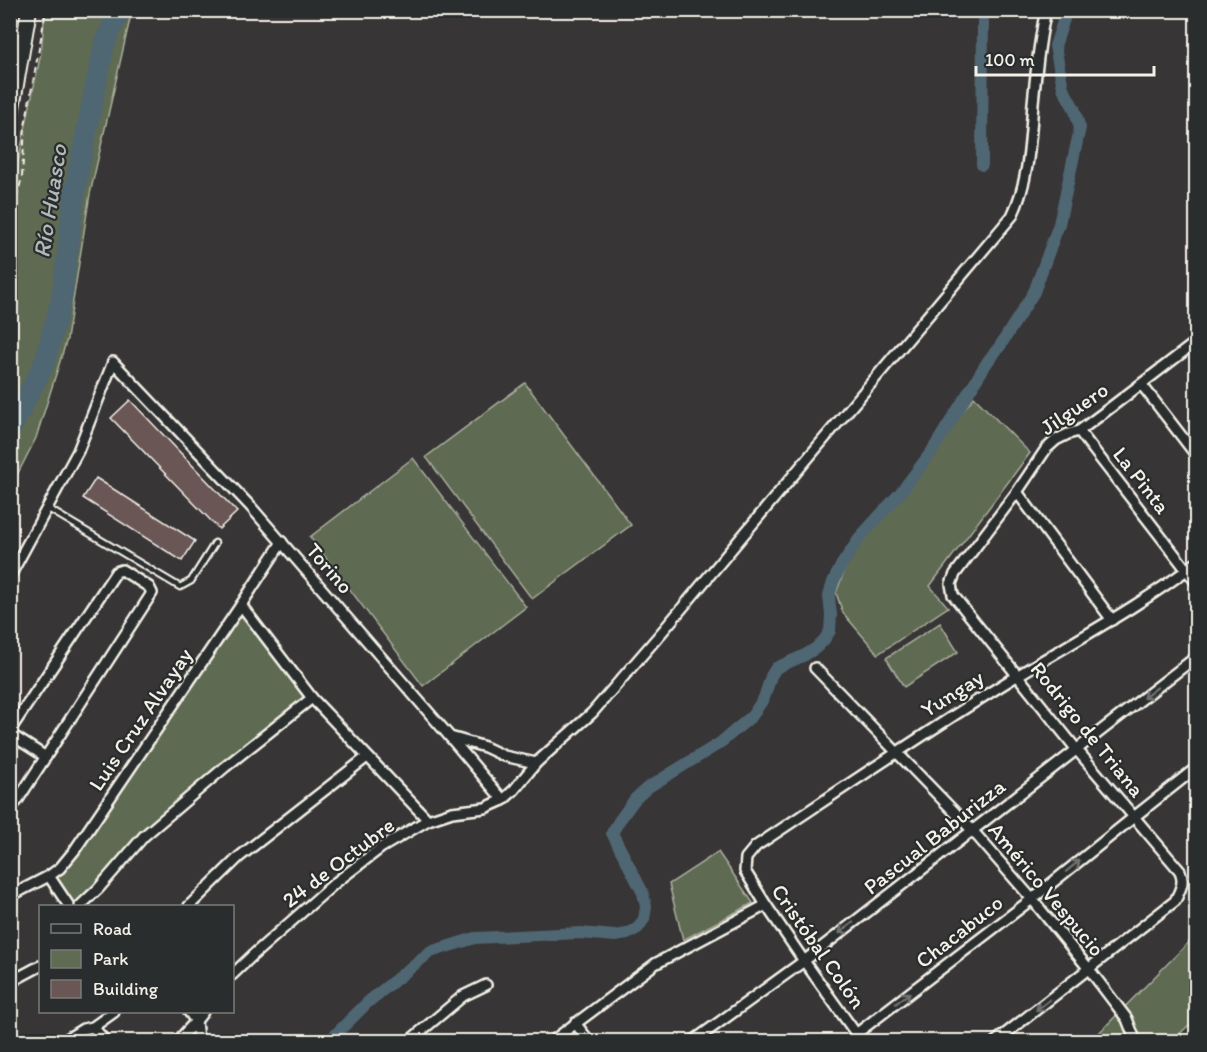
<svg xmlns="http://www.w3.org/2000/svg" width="1207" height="1052" viewBox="0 0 1207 1052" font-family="Itim,sans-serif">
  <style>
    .green { fill: #5f6b52; stroke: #aaae9d; stroke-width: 1.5 }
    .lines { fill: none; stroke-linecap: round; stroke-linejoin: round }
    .canal { stroke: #4f6673; stroke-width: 12 }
    .river { stroke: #4f6673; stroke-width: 21 }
    .building { fill: #6a5755; stroke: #f4f1e8; stroke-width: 1.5 }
    .service-casing { stroke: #f4f1e8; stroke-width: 9 }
    .minor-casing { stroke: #f4f1e8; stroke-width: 14 }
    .secondary-casing { stroke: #f4f1e8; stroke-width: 18 }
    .path { stroke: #f4f1e8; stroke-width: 2; stroke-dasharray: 6 4.5; stroke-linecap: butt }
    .service { stroke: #2a2d2e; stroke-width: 4.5 }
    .minor { stroke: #2a2d2e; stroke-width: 9 }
    .secondary { stroke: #2a2d2e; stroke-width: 14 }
    .oneway { stroke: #71726f }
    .labels { text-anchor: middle; stroke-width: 4.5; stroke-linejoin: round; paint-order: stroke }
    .street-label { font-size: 22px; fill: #f4f1e8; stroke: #2a2d2e }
    .water-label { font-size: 24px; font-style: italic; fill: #b2b9b9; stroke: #2a2d2e }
  </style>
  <rect width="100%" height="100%" fill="#373536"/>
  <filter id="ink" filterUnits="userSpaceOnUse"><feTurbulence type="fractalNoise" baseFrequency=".0167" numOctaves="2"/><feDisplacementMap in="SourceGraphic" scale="12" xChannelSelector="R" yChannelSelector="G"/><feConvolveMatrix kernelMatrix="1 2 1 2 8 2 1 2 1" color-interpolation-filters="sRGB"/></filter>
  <g filter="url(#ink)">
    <g class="green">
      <polygon points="45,10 140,11 130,19 90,194 67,339 36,438 11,487 11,195 41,53"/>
      <polygon points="525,383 631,525 532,599 426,457"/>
      <polygon points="974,397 1030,453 930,586 948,607 878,654 843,613 836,593 853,548"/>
      <polygon points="413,458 526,607 423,686 310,537"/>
      <polygon points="241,608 310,698 225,764 77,906 71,906 51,877"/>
      <polygon points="940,623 958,652 904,687 886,658"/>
      <polygon points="718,852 753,903 683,940 669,884"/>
      <polygon points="1196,935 1196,1033 1189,1025 1172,1041 1090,1042"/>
    </g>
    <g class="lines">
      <g class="canal">
        <polyline points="982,10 983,14 982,165"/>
        <polyline points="328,1042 368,1002 430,952 475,938 580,933 615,936 627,934 638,928 644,919 646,907 643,893 612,833 619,821 635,799 647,788 720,743 752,716 764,698 771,676 776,668 805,655 816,648 824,640 830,631 831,615 829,596 833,582 842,564 861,536 901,492 932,451 988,361 1000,346 1034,292 1059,224 1080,128 1074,108 1063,88 1055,46 1067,10"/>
      </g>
      <polyline class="river" points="10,430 44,364 62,297 75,189 95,89 105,42 120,10"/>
    </g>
    <g class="building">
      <polygon points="130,400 237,512 219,529 111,418"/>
      <polygon points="96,478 195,541 182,561 83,498"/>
    </g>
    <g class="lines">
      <defs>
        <polyline id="service" points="47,508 180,587 191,581 215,543"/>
        <g id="minor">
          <polyline points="1142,385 1196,455"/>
          <polyline points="1079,431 1196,582"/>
          <polyline points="1017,492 1112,620"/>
          <polyline points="10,576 78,451 113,362 251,507 450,737 485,747 504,756 536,763"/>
          <polyline points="241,605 312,698 428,820"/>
          <polyline points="815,668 972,830 1032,899 1089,969 1127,1019 1136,1042"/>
          <polyline points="10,730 116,572 122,570 149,587 152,593 17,801 10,808"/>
          <polyline points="10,734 46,757"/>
          <polyline points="450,737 503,800"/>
          <polyline points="49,876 69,906"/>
          <polyline points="10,896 49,876 60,868 74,851 241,605 282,542"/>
          <polyline points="80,906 98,889 144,836 225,767 312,698"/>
          <polyline points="189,906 239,857 367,757"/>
          <path d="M232,975l21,-20 82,-72 47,-36 46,-27 24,-8 33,-4 18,-8 11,-10 22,-27 56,-50 70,-81 119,-142 231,-274c17,-35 18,-74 21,-113 3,-31 6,-63 13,-93"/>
          <polyline points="10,982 40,966"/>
          <polyline points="189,1012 196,1021 198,1040 197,1042"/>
          <polyline points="575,1023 590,1042"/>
          <polyline points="93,1027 106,1042"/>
          <polyline points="856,1034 1032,899 1134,817 1196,768"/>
          <polyline points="62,1042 83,1029 93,1027 114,1012"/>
          <polyline points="177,1042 196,1021 203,1012"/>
          <polyline points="408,1042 463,996 486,985"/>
          <polyline points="551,1042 655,964 766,905"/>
          <polyline points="692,1042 804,961 1196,657"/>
          <path d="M862,1042l-58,-81 -38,-56 -21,-34 1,-13 10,-12c86,-57 171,-115 259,-169 61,-37 125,-71 181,-114"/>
          <path d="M995,1042l180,-141c5,-11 10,-18 5,-30l-103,-121 -124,-155 -2,-11 4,-10 62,-82 29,-43 10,-9 12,-6 11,-3 23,-17 94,-72"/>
        </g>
        <polyline id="secondary" points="10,119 29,10"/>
      </defs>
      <use href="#service" class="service-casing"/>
      <use href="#minor" class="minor-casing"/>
      <use href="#secondary" class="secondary-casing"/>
      <polyline class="path" points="10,217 13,212 22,177 25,126 46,10"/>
      <use href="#service" class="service"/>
      <use href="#minor" class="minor"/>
      <use href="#secondary" class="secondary"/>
    </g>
    <defs><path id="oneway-shaft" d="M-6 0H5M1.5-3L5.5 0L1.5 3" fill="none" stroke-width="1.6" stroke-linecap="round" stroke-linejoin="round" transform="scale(1.5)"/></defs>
    <g class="oneway">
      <use href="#oneway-shaft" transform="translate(1150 693) rotate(142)"/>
      <use href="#oneway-shaft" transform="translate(1073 866) rotate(-39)"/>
      <use href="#oneway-shaft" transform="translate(846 928) rotate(142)"/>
      <use href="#oneway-shaft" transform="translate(903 998) rotate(-38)"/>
      <use href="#oneway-shaft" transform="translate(1043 1005) rotate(142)"/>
    </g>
  </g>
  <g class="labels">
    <g class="street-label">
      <text transform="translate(1074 408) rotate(-34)" y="8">Jilguero</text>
      <text transform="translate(1142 480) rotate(52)" y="8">La Pinta</text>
      <text transform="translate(330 568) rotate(49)" y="8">Torino</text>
      <text transform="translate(952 693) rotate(-32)" y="8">Yungay</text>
      <text transform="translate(140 719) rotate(-56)" y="8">Luis Cruz Alvayay</text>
      <text transform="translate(1088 729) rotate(51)" y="8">Rodrigo de Triana</text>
      <text transform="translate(934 836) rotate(-38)" y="8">Pascual Baburizza</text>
      <text transform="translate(338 862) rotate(-37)" y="8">24 de Octubre</text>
      <text transform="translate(1047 889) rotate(50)" y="8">Américo Vespucio</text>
      <text transform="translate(959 931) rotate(-38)" y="8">Chacabuco</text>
      <text transform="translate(819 946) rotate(55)" y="8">Cristóbal Colón</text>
    </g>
    <g class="water-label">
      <text transform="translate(50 201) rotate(-81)" y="8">Río Huasco</text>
    </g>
  </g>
  <rect width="1207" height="1052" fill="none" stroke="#2a2d2e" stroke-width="36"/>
  <rect x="18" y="18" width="1171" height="1016" fill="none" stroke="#f4f1e8" stroke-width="2" filter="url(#ink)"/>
  <rect x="39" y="905" width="195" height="108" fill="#2a2d2e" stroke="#7b7b78" stroke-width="1.5"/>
  <rect x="51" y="924" width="30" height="9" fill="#2a2d2e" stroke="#7b7b78" stroke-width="1.5"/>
  <text x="93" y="935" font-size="18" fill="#f4f1e8">Road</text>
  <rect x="51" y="950" width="30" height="18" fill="#5f6b52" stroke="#7b7b78" stroke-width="1.5"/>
  <text x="93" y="965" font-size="18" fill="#f4f1e8">Park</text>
  <rect x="51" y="980" width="30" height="18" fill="#6a5755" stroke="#7b7b78" stroke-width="1.5"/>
  <text x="93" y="995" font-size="18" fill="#f4f1e8">Building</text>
  <path d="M976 66v9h178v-9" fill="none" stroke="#f4f1e8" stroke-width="3"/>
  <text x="985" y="66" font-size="18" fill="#f4f1e8" stroke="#2a2d2e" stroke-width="4.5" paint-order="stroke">100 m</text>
</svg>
